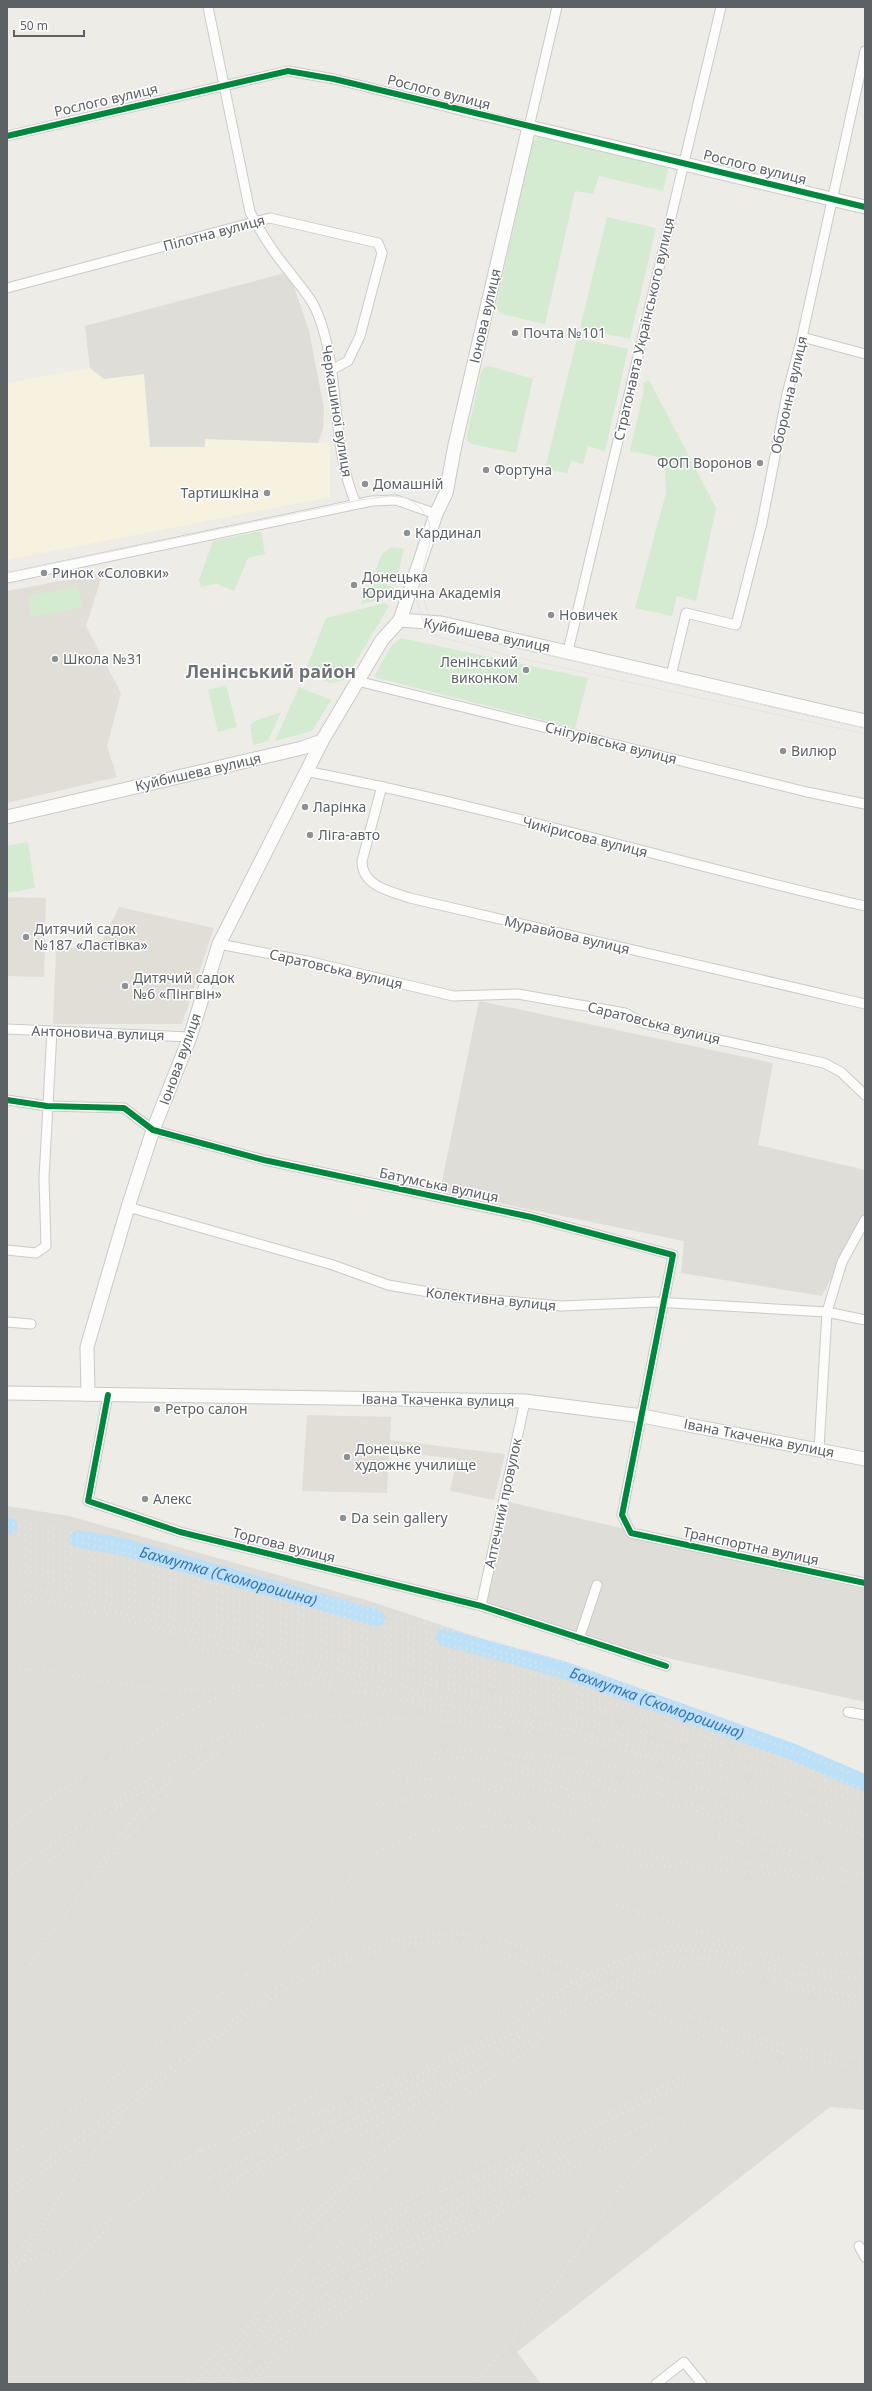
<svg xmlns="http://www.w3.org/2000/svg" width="872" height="2391" viewBox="0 0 872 2391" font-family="'Noto Sans',sans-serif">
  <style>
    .commercial { fill: #f7f1e0 }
    .industrial { fill: #deddd8 }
    .education { fill: #e0ded7 }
    .green { fill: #d4ead1 }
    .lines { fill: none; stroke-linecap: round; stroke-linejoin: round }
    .river { stroke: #bbe0f8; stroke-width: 17 }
    .street-casing { stroke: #cacac9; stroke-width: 11 }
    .secondary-casing { stroke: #c9c9c8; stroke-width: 15 }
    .street { stroke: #fcfcfb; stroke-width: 9 }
    .secondary { stroke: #fcfcfb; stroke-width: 13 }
    .tram { stroke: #e4e4e3; stroke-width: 1 }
    .rail { stroke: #e4e4e3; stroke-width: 3; stroke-dasharray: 1 5; stroke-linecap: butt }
    .cycleway-casing { stroke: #fff; stroke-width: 8 }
    .cycleway { stroke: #00873e; stroke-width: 6 }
    .poi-dot { fill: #8f9293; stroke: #fff; stroke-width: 1.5 }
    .labels { text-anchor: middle; stroke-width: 3; stroke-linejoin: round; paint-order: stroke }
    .street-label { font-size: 14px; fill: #5c6166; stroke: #fff }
    .poi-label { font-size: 14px; fill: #5c6166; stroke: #fff; text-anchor: start }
    .water-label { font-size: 15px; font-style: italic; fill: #3776b0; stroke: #fff }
    .district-label { font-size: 18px; font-weight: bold; fill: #6d7378; stroke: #fff }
  </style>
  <rect width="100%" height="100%" fill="#edece7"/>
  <polygon class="commercial" points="90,368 104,379 144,374 205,447 205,439 330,443 330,497 7,560 7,383"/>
  <g class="industrial">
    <polygon points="289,272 309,331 324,409 323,429 318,443 205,439 205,447 150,447 144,374 104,379 90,368 85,326"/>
    <polygon points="479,1001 773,1063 758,1145 865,1170 865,1212 822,1296 681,1273 684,1241 440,1191"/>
    <polygon points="509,1502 625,1529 630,1537 865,1589 865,1702 672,1659 484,1613"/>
    <polygon points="7,1506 69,1516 373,1602 772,1737 865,1777 865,2110 830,2107 517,2352 541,2384 7,2384"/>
  </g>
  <g class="education">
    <polygon points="103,573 86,626 121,693 107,746 117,777 7,803 7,591"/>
    <polygon points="7,897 46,898 44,977 7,976"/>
    <polygon points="119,907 214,928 182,1024 53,1024 56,948 99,948"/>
    <polygon points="307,1415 391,1417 390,1440 505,1454 494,1500 450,1491 457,1459 389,1451 387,1493 302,1491"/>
  </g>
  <g class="green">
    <polygon points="540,135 669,165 663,191 599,176 593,194 575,191 545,324 501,314 496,307 532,143"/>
    <polygon points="607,217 656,228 630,339 580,328"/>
    <polygon points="577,338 628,349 605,451 588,446 583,464 571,461 567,473 545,469"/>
    <polygon points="489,366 533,379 516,453 472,444 466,440 481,372 484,367"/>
    <polygon points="649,380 716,508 696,601 677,596 672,616 635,608 666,493 665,471 658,457 630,451 644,390 643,383"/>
    <polygon points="261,531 265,554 248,558 234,591 217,584 201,587 199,580 213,541"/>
    <polygon points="392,547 404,549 396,581 375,571 382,554"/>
    <polygon points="373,578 394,588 392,597 361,604"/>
    <polygon points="78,586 82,607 32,617 28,596"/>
    <polygon points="385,603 389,606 345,680 330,683 305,672 326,618"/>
    <polygon points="401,638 588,678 575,728 374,677 392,645"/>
    <polygon points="226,685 237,727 218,732 208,690"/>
    <polygon points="299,687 331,700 312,731 275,741"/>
    <polygon points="281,712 268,741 253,745 250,725 255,721"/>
    <polygon points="28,842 35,888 7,893 7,846"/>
  </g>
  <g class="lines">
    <g class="river">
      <polyline points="7,1526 9,1526"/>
      <path id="s1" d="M78,1539l42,7 257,72"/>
      <path id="s2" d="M444,1637l117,32 229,82 75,32"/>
    </g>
    <defs>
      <g id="street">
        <path d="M208,7l42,205c11,21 23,40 38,58 18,24 26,29 35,59 17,57 9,119 33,175"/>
        <polyline points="7,136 288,71 334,79 529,127 557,7"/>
        <polyline points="7,288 270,218 378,243 382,253 360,336 348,361 333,369"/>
        <polyline points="802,337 865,354"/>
        <polyline points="7,578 372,501 396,500 436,514"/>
        <polyline points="568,651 721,7"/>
        <polyline points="671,676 686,613 736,625 762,523 787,394 802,337 865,51"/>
        <polyline points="357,681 807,792 865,804"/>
        <path d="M305,771c188,36 373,92 560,135"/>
        <path d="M382,786l-20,75c0,25 27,30 48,37l455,106"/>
        <polyline points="219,944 307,961 453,996 518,994 625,1013 643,1023 824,1063 841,1072 865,1095"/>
        <polyline points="7,1029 190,1037"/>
        <polyline points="7,1100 47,1106 124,1108 153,1130 264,1160 531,1217 673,1255 622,1515 631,1533 865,1583"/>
        <polyline points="128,1207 333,1265 388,1285 458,1297 561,1306 656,1302 827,1312 865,1320"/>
        <polyline points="7,1250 36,1253 46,1246 44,1178 52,1031"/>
        <polyline points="7,1322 31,1324"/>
        <polyline points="108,1395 88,1501 180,1532 481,1606 666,1666"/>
        <polyline points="819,1449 827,1312 842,1262 865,1220"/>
        <polyline points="481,1606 525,1401"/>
        <polyline points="579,1639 597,1585"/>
        <polyline points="848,1712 865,1715"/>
        <polyline points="859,2246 865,2257"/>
        <polyline points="656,2384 684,2362 702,2384"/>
      </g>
      <g id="secondary">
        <polyline points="400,620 436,514 446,493 455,445 529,127 865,207"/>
        <polyline points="7,817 302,748 322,741 382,640 400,620 441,623 865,721"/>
        <polyline points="7,1393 525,1401 642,1416 865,1459"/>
        <polyline points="88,1394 87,1347 128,1207 153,1130 190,1037 219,944 322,741"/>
      </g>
    </defs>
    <use href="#street" class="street-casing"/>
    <use href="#secondary" class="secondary-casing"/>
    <use href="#street" class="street"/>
    <use href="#secondary" class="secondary"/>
    <g class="tram">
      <polyline points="7,573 360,500 390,496 407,498 421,508 429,522 431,537 416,597 424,624 434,635 506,655 865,734"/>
      <path d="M427,574c-6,31 -4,36 19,57l419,97"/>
    </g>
    <g class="rail">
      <polyline points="7,1516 385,1613 406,1621"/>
      <polyline points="7,1523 474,1644 543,1664"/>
      <polyline points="7,1530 570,1676 598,1686"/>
      <polyline points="7,1537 632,1700 863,1789"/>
      <polyline points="7,1545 569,1691 656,1717"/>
      <polyline points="7,1552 607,1709"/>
      <path d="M7,1560l578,150c54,7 91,16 142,35"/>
      <polyline points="7,1567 579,1718 763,1758 810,1776 830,1781"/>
      <polyline points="7,1577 57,1596 692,1762 724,1766"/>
      <polyline points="60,1586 83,1595 543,1714"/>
      <polyline points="7,1591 99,1614"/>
      <polyline points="7,1602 35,1602"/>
      <polyline points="95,1610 115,1618 507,1721 534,1724"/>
      <polyline points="401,1617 515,1647"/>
      <polyline points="190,1646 331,1682"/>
      <polyline points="510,1648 528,1651 570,1664 853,1774"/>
      <polyline points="7,1670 37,1669 96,1680 180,1691 291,1683 371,1693"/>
      <polyline points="365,1692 424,1704"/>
      <polyline points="418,1705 470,1719"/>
      <polyline points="570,1721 811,1785 865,1805"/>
      <polyline points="526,1726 639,1754"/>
      <polyline points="499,1727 534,1733"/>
      <polyline points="338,1730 356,1725 381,1722"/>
      <polyline points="435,1753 453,1750 498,1751 684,1800 704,1809"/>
      <path d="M526,1754c50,5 101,13 149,29 23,7 44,22 64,35"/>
      <polyline points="634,1754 815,1801 865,1817"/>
      <polyline points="516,1770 568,1790 608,1802"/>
      <polyline points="393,1772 423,1761 451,1757 482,1758 533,1769 729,1820 815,1863"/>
      <polyline points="493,1775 607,1808"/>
      <polyline points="824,1781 865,1797"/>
      <polyline points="407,1782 443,1777 485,1782 603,1822"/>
      <polyline points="483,1788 519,1798"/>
      <polyline points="696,1788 784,1806 865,1835"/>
      <polyline points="377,1805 426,1796 441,1796 530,1823"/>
      <polyline points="116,1807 213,1751"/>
      <path d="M7,1830c38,-31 80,-56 122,-82 35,-22 71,-46 110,-57"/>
      <polyline points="719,1837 795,1857"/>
      <polyline points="714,1857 793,1871"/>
      <polyline points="49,1861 122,1805"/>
      <polyline points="811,1861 865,1875"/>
      <polyline points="628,1865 686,1867"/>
      <polyline points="93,1872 144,1805 173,1778"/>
      <polyline points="7,1878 46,1848 188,1753 213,1740 231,1734 291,1718 319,1715 465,1722 504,1728"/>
      <polyline points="616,1905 736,1944"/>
      <polyline points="805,1951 827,1954 865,1953"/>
      <path d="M30,1964c55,-81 123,-167 204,-223"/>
      <polyline points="801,1974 840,1979 865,1976"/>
      <path d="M570,1983c63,-33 124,-51 195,-30 34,11 64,25 100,16"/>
      <polyline points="774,1983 865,2008"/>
      <polyline points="847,1992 865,1990"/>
      <path d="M558,1998c28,-15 56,-31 86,-41 43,-13 94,-6 135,9"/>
      <polyline points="498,2014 554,1991"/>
      <polyline points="748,2035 818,2053 865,2059"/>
      <polyline points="377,2088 483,2041 535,2010 575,1980"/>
      <polyline points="375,2107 438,2073"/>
      <polyline points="322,2112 397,2086 554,2016 616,1981 652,1965 671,1960 709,1958 806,1975"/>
      <polyline points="240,2132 317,2095"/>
      <polyline points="361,2135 544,2032"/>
      <polyline points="321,2137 379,2105"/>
      <polyline points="367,2144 430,2108"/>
      <path d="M300,2149c79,-28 150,-71 221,-113"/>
      <polyline points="198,2151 268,2127 327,2110"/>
      <polyline points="7,2156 29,2143 280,1949 318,1916 358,1869 380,1851 422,1832 442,1829 513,1825 557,1831 708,1869 845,1880 865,1885"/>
      <polyline points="514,2165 695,2079"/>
      <polyline points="209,2178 250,2157 275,2147"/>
      <polyline points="359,2179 380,2158"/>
      <polyline points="478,2179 520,2166"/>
      <path d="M7,2190l272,-204c66,-39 148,-64 224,-46l281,114 81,15"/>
      <path d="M223,2190c46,-39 101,-63 153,-92"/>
      <polyline points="440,2192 690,2074"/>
      <polyline points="228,2196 262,2168 305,2146"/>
      <path d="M7,2198c57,-41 111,-84 167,-126 34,-26 68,-55 104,-78 61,-37 144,-64 215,-45l271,111 56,13"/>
      <polyline points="294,2219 323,2194 472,2084"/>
      <polyline points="299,2226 360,2173"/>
      <polyline points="305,2232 340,2198"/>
      <polyline points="371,2236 414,2205 444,2191"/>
      <polyline points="7,2266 56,2252 83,2239 130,2205 178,2164 202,2150"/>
      <polyline points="8,2266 33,2233"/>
      <polyline points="324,2269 344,2254 369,2241 554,2155 568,2151"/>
      <polyline points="7,2287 61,2194 123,2116"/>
      <path d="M289,2293c53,-63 129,-100 201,-135"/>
      <polyline points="23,2314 112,2224"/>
      <polyline points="266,2331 306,2296 339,2274 574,2161"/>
      <path d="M271,2347c60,-52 130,-87 201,-122"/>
      <polyline points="242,2355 270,2318 296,2293 315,2280 356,2256 597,2142 619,2135"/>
      <polyline points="183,2384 228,2343"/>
      <polyline points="193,2384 209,2368"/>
      <polyline points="203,2384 299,2260 337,2218 401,2154 436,2120 572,2016 628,1982 664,1968 698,1964 738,1971 865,1999"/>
      <polyline points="212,2384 259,2318"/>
      <polyline points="220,2384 246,2351"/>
      <path d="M229,2384c25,-30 52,-57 83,-80 60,-43 130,-72 196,-103"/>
      <polyline points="243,2384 283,2345 319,2316 412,2262"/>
      <polyline points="251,2384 288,2350 325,2324 609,2145 638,2128 668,2116"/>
      <polyline points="474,2384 553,2289 636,2163 671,2133 689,2121"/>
    </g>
    <defs>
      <g id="cycleway">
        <polyline points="7,136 288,71 334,79 865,207"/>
        <polyline points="7,1100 47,1106 124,1108 153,1130 264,1160 531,1217 673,1255 622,1515 631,1533 865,1583"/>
        <polyline points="108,1395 88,1501 180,1532 481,1606 666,1666"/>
      </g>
    </defs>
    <use href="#cycleway" class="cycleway-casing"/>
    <use href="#cycleway" class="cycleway"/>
  </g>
  <g class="poi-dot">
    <circle cx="515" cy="333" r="4"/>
    <circle cx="760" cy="463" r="4"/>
    <circle cx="486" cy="470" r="4"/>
    <circle cx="365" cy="484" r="4"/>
    <circle cx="267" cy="493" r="4"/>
    <circle cx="407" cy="533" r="4"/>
    <circle cx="44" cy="573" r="4"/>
    <circle cx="354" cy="585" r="4"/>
    <circle cx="551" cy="615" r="4"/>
    <circle cx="55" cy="659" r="4"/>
    <circle cx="526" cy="670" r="4"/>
    <circle cx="783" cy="751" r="4"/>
    <circle cx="305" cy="807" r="4"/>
    <circle cx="310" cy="835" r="4"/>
    <circle cx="26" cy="937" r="4"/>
    <circle cx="125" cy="986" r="4"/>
    <circle cx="157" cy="1409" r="4"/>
    <circle cx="347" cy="1457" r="4"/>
    <circle cx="145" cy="1499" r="4"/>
    <circle cx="343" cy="1518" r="4"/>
  </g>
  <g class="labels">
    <g class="street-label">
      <text transform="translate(439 92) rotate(14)" y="5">Рослого вулиця</text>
      <text transform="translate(106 100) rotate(-13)" y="5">Рослого вулиця</text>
      <text transform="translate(755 167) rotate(14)" y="5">Рослого вулиця</text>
      <text transform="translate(214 233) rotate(-15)" y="5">Пілотна вулиця</text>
      <text transform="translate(485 316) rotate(-77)" y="5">Іонова вулиця</text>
      <text transform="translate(644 329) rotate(-77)" y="5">Стратонавта Українського вулиця</text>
      <text transform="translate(789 395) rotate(-77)" y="5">Оборонна вулиця</text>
      <text transform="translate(337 411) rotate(81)" y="5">Черкашиної вулиця</text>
      <text transform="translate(487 635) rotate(11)" y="5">Куйбишева вулиця</text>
      <text transform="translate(611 743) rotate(14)" y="5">Снігурівська вулиця</text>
      <text transform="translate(198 772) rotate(-13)" y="5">Куйбишева вулиця</text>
      <text transform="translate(585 837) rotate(14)" y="5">Чикірисова вулиця</text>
      <text transform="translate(567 935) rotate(13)" y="5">Муравйова вулиця</text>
      <text transform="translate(336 969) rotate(13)" y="5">Саратовська вулиця</text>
      <text transform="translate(654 1023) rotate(14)" y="5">Саратовська вулиця</text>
      <text transform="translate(98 1033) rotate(2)" y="5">Антоновича вулиця</text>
      <text transform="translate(180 1059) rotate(-70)" y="5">Іонова вулиця</text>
      <text transform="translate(439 1185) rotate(12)" y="5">Батумська вулиця</text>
      <text transform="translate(491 1299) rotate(6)" y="5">Колективна вулиця</text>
      <text transform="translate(438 1400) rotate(1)" y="5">Івана Ткаченка вулиця</text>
      <text transform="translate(759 1438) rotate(11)" y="5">Івана Ткаченка вулиця</text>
      <text transform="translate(503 1503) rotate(-78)" y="5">Аптечний провулок</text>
      <text transform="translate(284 1545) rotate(14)" y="5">Торгова вулиця</text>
      <text transform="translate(751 1546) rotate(12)" y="5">Транспортна вулиця</text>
    </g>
    <g class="poi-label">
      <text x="523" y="338">Почта №101</text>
      <text x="752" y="468" text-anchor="end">ФОП Воронов</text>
      <text x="494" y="475">Фортуна</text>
      <text x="373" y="489">Домашній</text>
      <text x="259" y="498" text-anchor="end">Тартишкіна</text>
      <text x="415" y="538">Кардинал</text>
      <text x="52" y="578">Ринок «Соловки»</text>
      <text x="362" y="582">Донецька<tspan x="362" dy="16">Юридична Академія</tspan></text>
      <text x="559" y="620">Новичек</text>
      <text x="63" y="664">Школа №31</text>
      <text x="518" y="667" text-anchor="end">Ленінський<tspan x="518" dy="16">виконком</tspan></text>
      <text x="791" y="756">Вилюр</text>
      <text x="313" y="812">Ларінка</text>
      <text x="318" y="840">Ліга-авто</text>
      <text x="34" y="934">Дитячий садок<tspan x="34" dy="16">№187 «Ластівка»</tspan></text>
      <text x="133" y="983">Дитячий садок<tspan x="133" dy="16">№6 «Пінгвін»</tspan></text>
      <text x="165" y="1414">Ретро салон</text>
      <text x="355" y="1454">Донецьке<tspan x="355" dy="16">художнє училище</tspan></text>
      <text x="153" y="1504">Алекс</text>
      <text x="351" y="1523">Da sein gallery</text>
    </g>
    <g class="water-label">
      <text dy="5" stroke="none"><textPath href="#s1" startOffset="155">Бахмутка (Скоморошина)</textPath></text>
      <text dy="5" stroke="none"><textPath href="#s2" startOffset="223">Бахмутка (Скоморошина)</textPath></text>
    </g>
    <g class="district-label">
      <text x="271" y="678">Ленінський район</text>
    </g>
  </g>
  <rect width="872" height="2391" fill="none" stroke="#5c6166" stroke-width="16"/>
  <path d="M14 30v6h70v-6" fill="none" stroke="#5c6166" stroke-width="2"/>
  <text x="20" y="30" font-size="12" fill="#5c6166" stroke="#ffffff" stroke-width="3" paint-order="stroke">50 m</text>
</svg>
